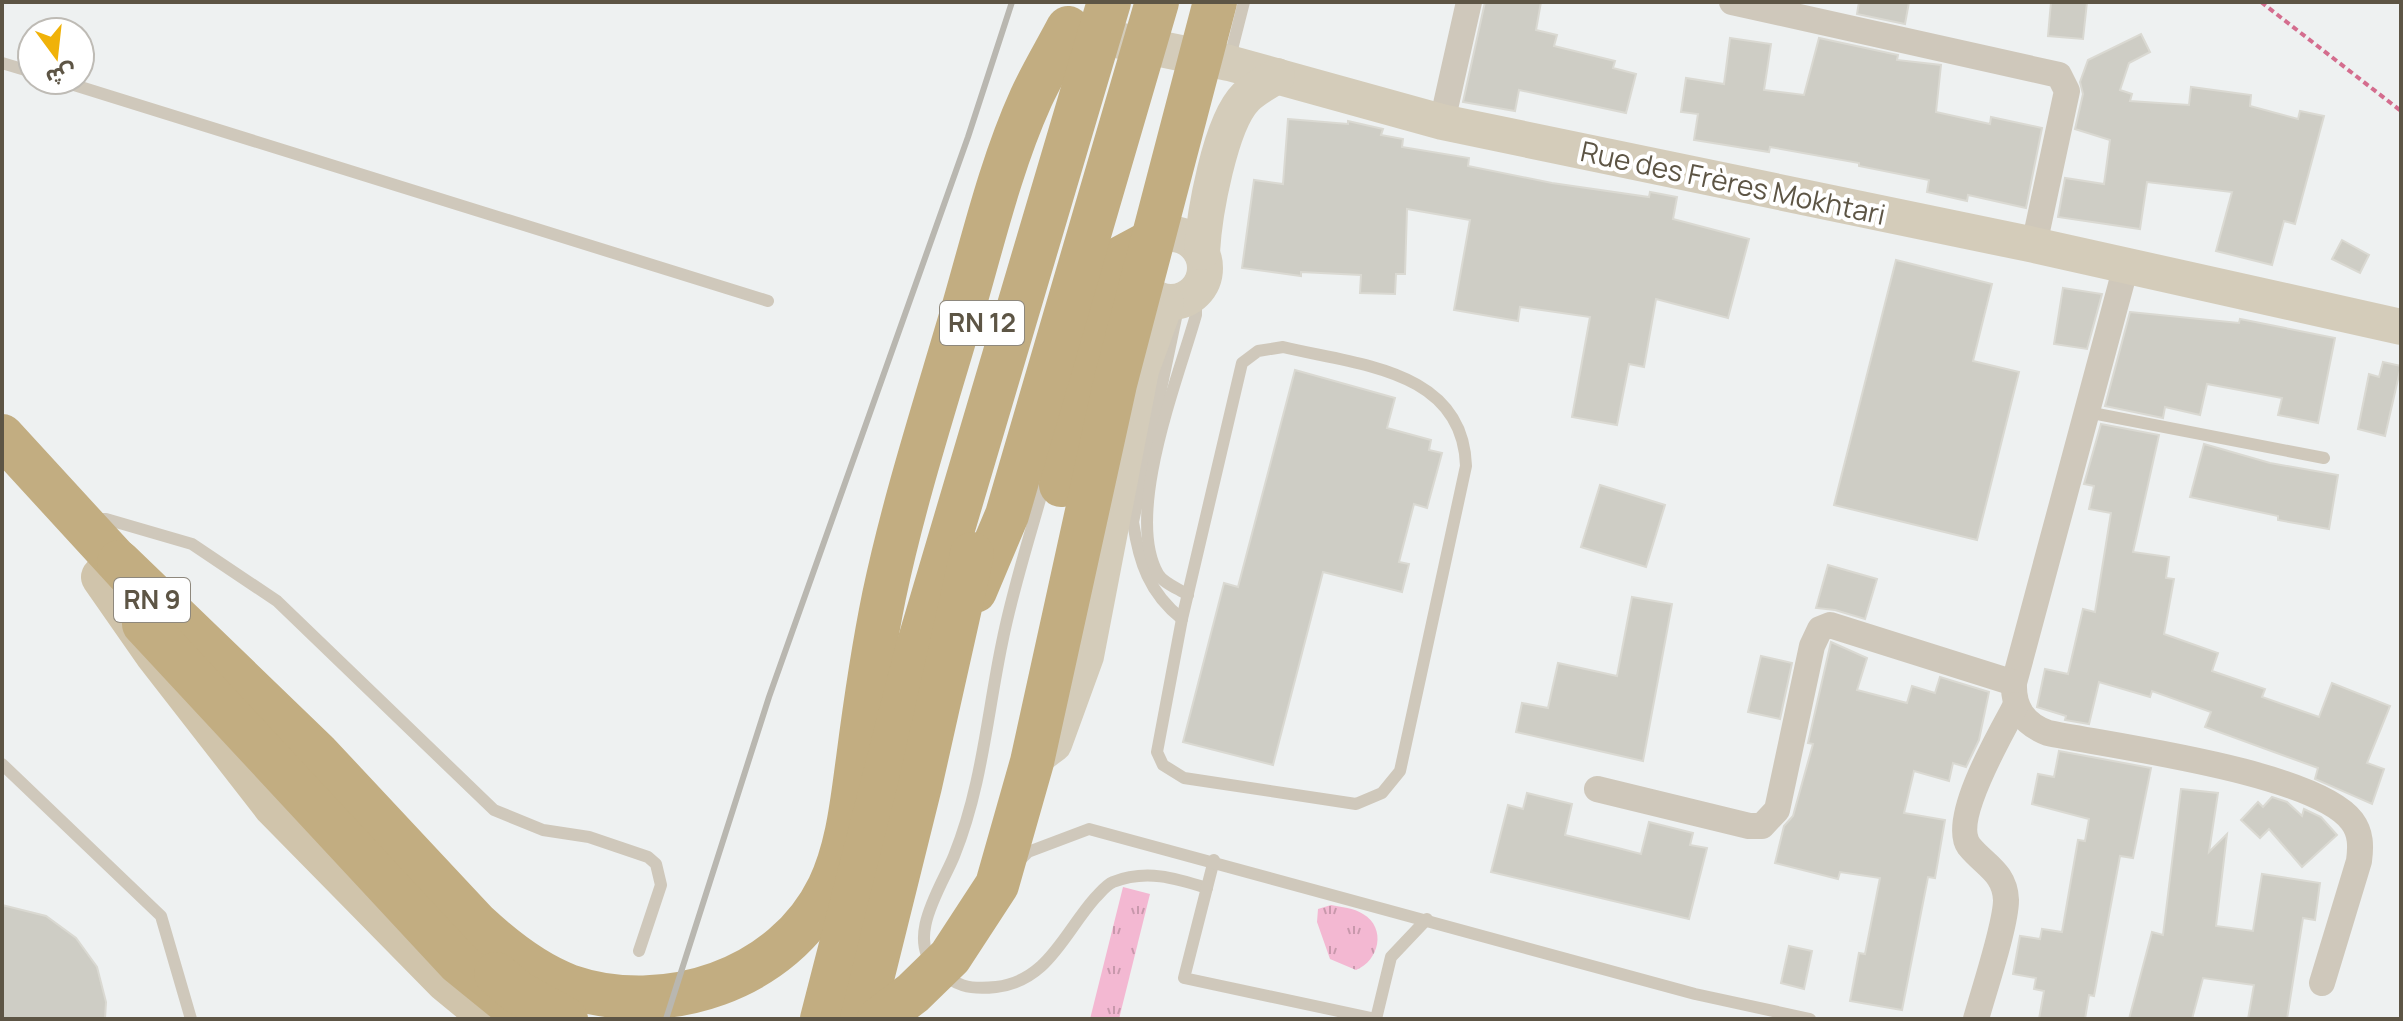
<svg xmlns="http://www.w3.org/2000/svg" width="2403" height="1021" viewBox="0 0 2403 1021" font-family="Manrope,'Noto Sans Arabic',sans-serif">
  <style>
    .grass { fill: url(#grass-tufts) }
    .building { fill: #cecdc5; stroke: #dad9d2; stroke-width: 2 }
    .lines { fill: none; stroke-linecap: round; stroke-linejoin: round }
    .path { stroke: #d46d8e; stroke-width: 4; stroke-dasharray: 6 4; stroke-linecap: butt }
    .lane { stroke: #cfc8bb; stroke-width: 12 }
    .street { stroke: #cfc8bb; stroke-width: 26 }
    .secondary { stroke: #d4ccba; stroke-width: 36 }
    .primary { stroke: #d0c4ab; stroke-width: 42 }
    .highway { stroke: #c2ad81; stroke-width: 44 }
    .rail { stroke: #b9b7b0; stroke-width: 6 }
    .labels { text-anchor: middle; stroke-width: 8; stroke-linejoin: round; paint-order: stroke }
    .shield { fill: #fff; stroke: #8e887d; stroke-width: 2 }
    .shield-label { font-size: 26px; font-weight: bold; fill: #5d5545 }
    .street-label { font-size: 28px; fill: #5d5545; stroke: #fff }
  </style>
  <defs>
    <pattern id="grass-tufts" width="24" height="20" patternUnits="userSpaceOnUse" patternTransform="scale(2)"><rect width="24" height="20" fill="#f3b8d2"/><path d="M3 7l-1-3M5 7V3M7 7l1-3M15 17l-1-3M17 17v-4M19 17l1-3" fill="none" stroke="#c898ac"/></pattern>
  </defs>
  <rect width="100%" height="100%" fill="#eef1f1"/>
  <g class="grass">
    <polygon points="1123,887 1150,894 1119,1019 1090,1019"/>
    <path d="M1331,905c10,2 23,3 32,9 24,14 16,47 -7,56l-26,-11 -13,-37 1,-13z"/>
  </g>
  <g class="building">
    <polygon points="1485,2 1541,2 1536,30 1557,35 1554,46 1615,61 1613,68 1636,74 1626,113 1519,90 1515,111 1463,102"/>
    <polygon points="1859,2 1909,2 1905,24 1857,14"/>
    <polygon points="2051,2 2087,2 2083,39 2048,36"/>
    <polygon points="2141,34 2150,52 2129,63 2120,90 2132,94 2130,101 2189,105 2191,87 2251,95 2250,106 2298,119 2300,111 2324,116 2295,224 2284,221 2272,265 2216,251 2232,192 2147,182 2140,229 2058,217 2065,178 2104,184 2110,140 2075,129 2083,94 2080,82 2088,60"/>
    <polygon points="1730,38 1771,44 1764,90 1804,95 1819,38 1898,55 1897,60 1941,65 1936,112 1990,124 1991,117 2042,128 2026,208 1968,195 1967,201 1927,192 1929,180 1859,166 1859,163 1770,147 1769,152 1694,140 1698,114 1681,112 1686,78 1724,84"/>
    <polygon points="1288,119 1348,124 1348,121 1383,129 1381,135 1403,139 1402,147 1469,158 1468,166 1552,183 1649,197 1650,192 1677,197 1673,219 1749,239 1728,318 1656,299 1644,367 1629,364 1617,425 1572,417 1590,317 1520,307 1518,321 1454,310 1470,220 1407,209 1405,274 1396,274 1395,294 1360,293 1361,275 1301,272 1301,276 1242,268 1254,180 1283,184"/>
    <polygon points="2342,240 2369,255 2360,273 2332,259"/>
    <polygon points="1896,260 1992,284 1973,361 2019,372 1977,540 1834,505"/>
    <polygon points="2063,288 2102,294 2087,349 2054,344"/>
    <polygon points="2130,312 2239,323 2240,319 2335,338 2318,423 2278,415 2282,398 2207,384 2200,415 2165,407 2163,418 2105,406"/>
    <polygon points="2383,362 2401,366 2385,436 2358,429 2369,374 2379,377"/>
    <polygon points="1295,370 1395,398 1387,428 1431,440 1429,450 1442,453 1427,508 1414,504 1399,562 1409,564 1402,592 1323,572 1273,765 1183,742 1224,583 1238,587"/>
    <polygon points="2101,424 2159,435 2133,552 2169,557 2166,578 2174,579 2164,634 2218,653 2212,671 2265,689 2262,697 2319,717 2332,683 2390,706 2367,763 2384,769 2372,804 2315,779 2318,768 2205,727 2211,712 2152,691 2150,697 2099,682 2089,724 2065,720 2066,716 2037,707 2045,669 2068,674 2083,609 2095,612 2111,513 2089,509 2094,486 2084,484"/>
    <polygon points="2204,444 2270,463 2338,475 2329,529 2278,520 2278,516 2190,497"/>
    <polygon points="1600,485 1665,505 1646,567 1581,547"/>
    <polygon points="1828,565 1877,579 1865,619 1835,610 1816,608"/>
    <polygon points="1632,597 1672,604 1643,761 1516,732 1522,703 1548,708 1558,663 1617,676"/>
    <polygon points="1831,642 1867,658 1857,690 1907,703 1912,686 1935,693 1940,677 1989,692 1979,740 1966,767 1953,763 1949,781 1914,771 1904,813 1945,820 1935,878 1928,877 1902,1010 1850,1001 1859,953 1865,954 1880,878 1840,872 1838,879 1775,863 1784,826 1793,816 1813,744 1808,743"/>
    <polygon points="1761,656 1792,663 1780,719 1748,712"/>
    <polygon points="2059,751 2151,768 2133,858 2120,856 2094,996 2089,995 2085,1019 2039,1019 2044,991 2034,989 2036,978 2013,974 2020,936 2040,939 2042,929 2062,932 2078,840 2085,841 2089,819 2032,804 2038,774 2054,777"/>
    <polygon points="2181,789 2218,793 2209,852 2227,834 2216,926 2253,931 2262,874 2320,883 2315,920 2303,918 2287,1019 2248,1019 2254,985 2203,978 2192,1019 2129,1019 2152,932 2163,935"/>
    <polygon points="1527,793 1572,804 1565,835 1618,848 1641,854 1649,822 1693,833 1690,845 1707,848 1689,919 1491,872 1508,805 1523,809"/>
    <polygon points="2272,797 2287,802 2302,816 2304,809 2321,817 2337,835 2302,867 2269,829 2260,838 2241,820 2258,802 2263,807"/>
    <polygon points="2,905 46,916 76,938 97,967 106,1002 105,1019 2,1019"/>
    <polygon points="1789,946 1812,951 1804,989 1781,983"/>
  </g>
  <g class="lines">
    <polyline class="path" points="2261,2 2401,111"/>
    <g class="lane">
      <polyline points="1229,61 1244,2"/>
      <polyline points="2,63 32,72"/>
      <polyline points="58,80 768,301"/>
      <path d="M1177,313l-44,209c6,40 16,71 49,97"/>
      <path d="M1283,347c74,18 180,22 183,119l-66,305 -18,22 -26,11 -172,-26 -21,-13 -6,-13 25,-133 60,-256 16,-12z"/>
      <polyline points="2087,412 2324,458"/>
      <path d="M1046,478c-15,55 -33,109 -44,165 -15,72 -20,144 -48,213 -12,30 -49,82 -18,112 19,18 33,22 60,19 52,-6 68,-54 99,-89 6,-6 11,-13 18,-16 33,-13 62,-4 94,6"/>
      <polyline points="94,519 106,519 192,544 277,601 494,810 543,830 589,837 648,857 656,864 661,885 639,951"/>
      <path d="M1188,595c-9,-6 -25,-12 -30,-21 -34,-60 20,-195 38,-259v-23"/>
      <polyline points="2,764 161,916 191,1019"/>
      <polyline points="1214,860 1184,978 1376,1019"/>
      <polyline points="1018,862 1028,852 1089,829 1695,994 1810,1019"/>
      <polyline points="1376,1019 1391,957 1427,919"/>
    </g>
    <g class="street">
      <polyline points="1732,2 2059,75 2067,91 2034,245"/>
      <polyline points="1442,122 1469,2"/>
      <path d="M2126,266l-112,417c-1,25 10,41 34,50 64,13 267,39 304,88 9,12 9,25 7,40l-37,122"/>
      <polyline points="1597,789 1749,826 1762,826 1777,810 1812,646 1820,629 1830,625 2014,683"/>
      <path d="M1976,1019c8,-29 30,-94 30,-119 -1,-28 -22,-35 -37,-54 -19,-26 33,-115 47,-141"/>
    </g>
    <g class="secondary">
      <polyline points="1117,40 1229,63 1442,122 2034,245 2401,327"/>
      <circle cx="1171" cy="268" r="34"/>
      <path d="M1202,252c2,-37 18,-129 44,-155 8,-8 21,-15 31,-21"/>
      <polyline points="1042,753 1054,744 1086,656 1141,370 1166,302"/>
    </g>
    <polyline class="primary" points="102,577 155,653 274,806 446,981 492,1019"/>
    <g class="highway">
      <polyline points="2,436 138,584"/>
      <polyline points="1061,485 1101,296 1119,259 1147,244"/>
      <path d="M119,562l198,191 160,171c27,25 57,49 92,62 95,33 215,-6 260,-99 19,-40 23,-85 29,-128 7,-54 15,-109 26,-163 19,-90 47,-178 73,-266 23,-76 41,-159 74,-232 11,-24 25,-47 37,-70"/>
      <polyline points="975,591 1007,515 1157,2"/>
      <polyline points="144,624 459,963 512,1006"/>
      <polyline points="496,974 519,993 566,1019"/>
      <polyline points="822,1019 917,650 1109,2"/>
      <polyline points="862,1019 920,786 972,554"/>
      <polyline points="879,1019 913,993 950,957 997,885 1032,762 1115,384 1215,2"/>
    </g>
    <polyline class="rail" points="666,1019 769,697 968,137 1012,2"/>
  </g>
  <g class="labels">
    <g class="shield">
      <rect x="940" y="301" width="84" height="44" rx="6"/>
      <rect x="114" y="578" width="76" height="44" rx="6"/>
    </g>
    <g class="shield-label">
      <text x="982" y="332">RN 12</text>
      <text x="152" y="609">RN 9</text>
    </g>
    <g class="street-label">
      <text transform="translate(1733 183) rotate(12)" y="10">Rue des Frères Mokhtari</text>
    </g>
  </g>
  <rect width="2403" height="1021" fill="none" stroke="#5d5545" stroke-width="8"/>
  <g transform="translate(56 56) rotate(165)"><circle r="38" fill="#ffffff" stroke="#bebbb5" stroke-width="2"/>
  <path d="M0-6L14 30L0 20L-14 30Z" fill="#f0b209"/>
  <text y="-12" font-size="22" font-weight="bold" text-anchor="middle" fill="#5d5545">ش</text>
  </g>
</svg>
